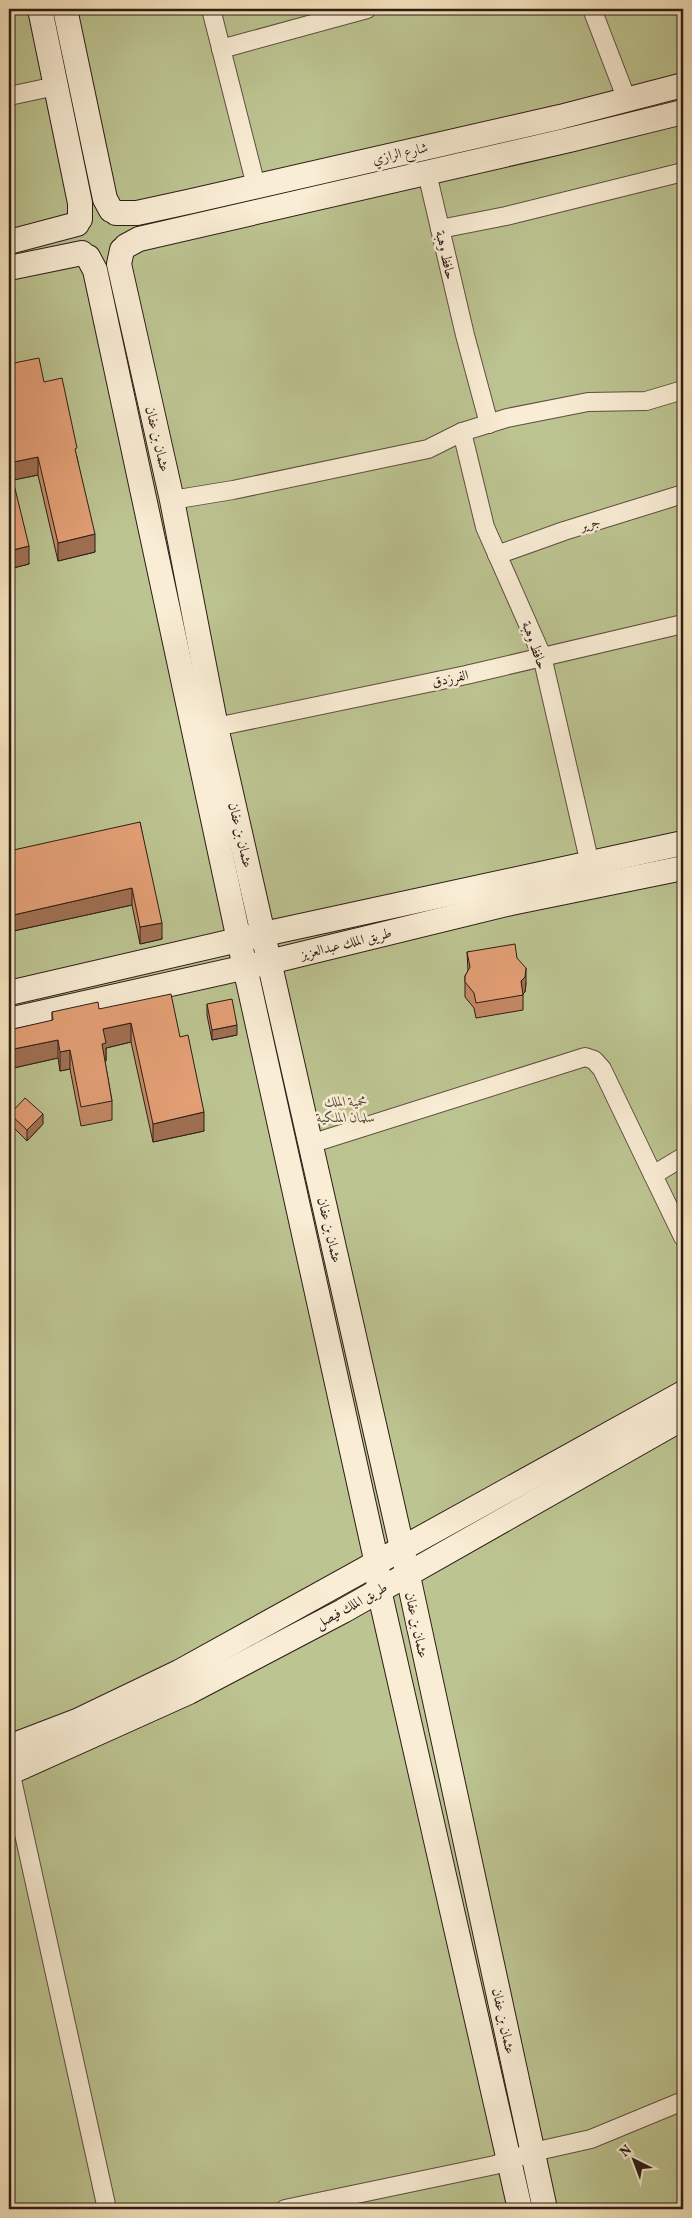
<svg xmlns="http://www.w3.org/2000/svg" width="692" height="2218" viewBox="0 0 692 2218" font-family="Vollkorn,Amiri,serif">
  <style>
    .green { fill: #bcc491; stroke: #747054 }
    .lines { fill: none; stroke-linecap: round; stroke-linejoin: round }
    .street-casing { stroke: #5e4f41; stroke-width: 20 }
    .secondary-casing { stroke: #2b1d17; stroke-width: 26 }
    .street { stroke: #f9edd5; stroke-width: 18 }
    .secondary { stroke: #f9edd5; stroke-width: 24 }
    .wall { fill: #c48965; stroke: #2b1d17 }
    .shaded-wall { fill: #a06f52; stroke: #2b1d17 }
    .building { fill: #e49f75; stroke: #2b1d17 }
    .labels { text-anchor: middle; stroke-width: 5; stroke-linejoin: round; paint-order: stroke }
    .street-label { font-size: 14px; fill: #2b1d17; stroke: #f9edd5 }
    .park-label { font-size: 14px; font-style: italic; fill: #564f3c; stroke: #f9edd5 }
  </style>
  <rect width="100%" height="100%" fill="#f6e4be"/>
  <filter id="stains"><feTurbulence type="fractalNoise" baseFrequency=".004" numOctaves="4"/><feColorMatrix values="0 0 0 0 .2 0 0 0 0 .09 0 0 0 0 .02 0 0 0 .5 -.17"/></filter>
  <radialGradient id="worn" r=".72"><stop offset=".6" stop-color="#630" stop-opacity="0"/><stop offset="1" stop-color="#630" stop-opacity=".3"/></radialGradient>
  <rect class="green" x="9" y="9" width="674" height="2200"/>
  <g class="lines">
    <defs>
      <g id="street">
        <polyline points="211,9 256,186"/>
        <polyline points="592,9 627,100"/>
        <polyline points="221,49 367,9"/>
        <polyline points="9,96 56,86"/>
        <polyline points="427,173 465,335 489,424"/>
        <polyline points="440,229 506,216 683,172"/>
        <polyline points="462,432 485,527 542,656 590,864"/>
        <polyline points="172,500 233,490 428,449 462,432 507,418 588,402 646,401 683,390"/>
        <polyline points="497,555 564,531 683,494"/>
        <polyline points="216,727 466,675 683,624"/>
        <polyline points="310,1144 585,1057 594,1060 602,1069 653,1175"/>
        <polyline points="683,1157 653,1175 683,1237"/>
        <polyline points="9,1766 107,2209"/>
        <polyline points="285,2209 495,2165 533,2152 591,2139 683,2101"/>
      </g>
      <g id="secondary">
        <polyline points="40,9 80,203 80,219"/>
        <polyline points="65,9 105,199 111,210"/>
        <polyline points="116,213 137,213 192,201 560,117 683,85"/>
        <polyline points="9,242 77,224"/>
        <polyline points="126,246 139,239 569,140 683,112"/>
        <polyline points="122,250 119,264 172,500 216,727 402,1548 545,2209"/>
        <polyline points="88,257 95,270 239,940 377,1564 379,1590 520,2209"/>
        <polyline points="9,268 82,253"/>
        <polyline points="9,993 264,934 683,843"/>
        <polyline points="9,1020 269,962 511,903 683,868"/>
        <polyline points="9,1747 77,1721 179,1672 683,1393"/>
        <polyline points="9,1773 189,1692 343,1611 683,1418"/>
      </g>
    </defs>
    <use href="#street" class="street-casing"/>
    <use href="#secondary" class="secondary-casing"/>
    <use href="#street" class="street"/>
    <use href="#secondary" class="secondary"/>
  </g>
  <g class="wall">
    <polygon points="9,364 44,382 77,457 95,552 58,561 38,475 13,480 29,564 9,569"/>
    <polygon points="140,822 162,939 140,944 132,905 9,932"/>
    <polygon points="467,952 517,958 526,983 525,992 523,994 523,1010 476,1018 474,1008 465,997 465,976 468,971"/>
    <polygon points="207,1004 237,1035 212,1040 207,1015"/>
    <polygon points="99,1009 180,1037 204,1131 153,1142 131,1042 106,1048 106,1061 105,1062 112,1101 112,1120 81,1126 70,1069 60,1071 58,1058 9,1069 9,1030 52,1021 52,1012"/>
    <polygon points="10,1114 43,1124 27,1141 10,1124"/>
  </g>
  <g class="shaded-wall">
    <polygon points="38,457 38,475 9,481 9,463"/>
    <polygon points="95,534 95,552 58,561 58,543"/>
    <polygon points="29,546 29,564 9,569 9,551"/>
    <polygon points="132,888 132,905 9,932 9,916"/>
    <polygon points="162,923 162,939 140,944 140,927"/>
    <polygon points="526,968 526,983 525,992 521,996 521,981"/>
    <polygon points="131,1023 131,1042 106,1048 106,1061 102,1062 102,1044 103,1029"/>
    <polygon points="237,1025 237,1035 212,1040 212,1030"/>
    <polygon points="58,1040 58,1058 9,1069 9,1050"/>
    <polygon points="70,1050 70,1069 60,1071 60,1052"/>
    <polygon points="204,1112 204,1131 153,1142 153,1124"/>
    <polygon points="43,1114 43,1124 27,1141 27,1130"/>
  </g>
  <g class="building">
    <polygon points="39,358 44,382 62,378 77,448 75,449 95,534 58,543 38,457 9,463 9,364"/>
    <polygon points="9,464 29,546 9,551"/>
    <polygon points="140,822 162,923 140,927 132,888 9,916 9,851"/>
    <polygon points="515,944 517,958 526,968 525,977 521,981 523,995 476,1003 474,993 465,982 465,976 470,967 467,952"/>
    <polygon points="171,994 180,1037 188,1035 204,1112 153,1124 131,1023 103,1029 106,1043 102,1044 112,1101 81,1107 70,1050 60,1052 58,1040 9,1050 9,1030 53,1020 52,1012 98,1002 99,1009"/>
    <polygon points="232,999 237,1025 212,1030 207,1004"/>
    <polygon points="25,1098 43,1114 27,1130 10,1114"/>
  </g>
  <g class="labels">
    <g class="street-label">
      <text transform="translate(400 153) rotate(-13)" y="5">شارع الرازي</text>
      <text transform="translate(446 255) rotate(77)" y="5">حافظ وهبة</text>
      <text transform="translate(158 439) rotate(77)" y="5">عثمان بن عفان</text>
      <text transform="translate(590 523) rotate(-17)" y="5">جرير</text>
      <text transform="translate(535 645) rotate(70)" y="5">حافظ وهبة</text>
      <text transform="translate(450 678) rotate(-12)" y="5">الفرزدق</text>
      <text transform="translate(241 835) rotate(77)" y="5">عثمان بن عفان</text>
      <text transform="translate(346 943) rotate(-14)" y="5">طريق الملك عبدالعزيز</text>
      <text transform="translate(330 1230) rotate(77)" y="5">عثمان بن عفان</text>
      <text transform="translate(351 1605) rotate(-29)" y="5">طريق الملك فيصل</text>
      <text transform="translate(417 1625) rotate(78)" y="5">عثمان بن عفان</text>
      <text transform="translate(504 2021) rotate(78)" y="5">عثمان بن عفان</text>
    </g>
    <g class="park-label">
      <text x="346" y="1106">محمية الملك<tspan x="346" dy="16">سلمان الملكية</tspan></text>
    </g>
  </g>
  <rect width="692" height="2218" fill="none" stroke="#f6e4be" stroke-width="30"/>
  <rect x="10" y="10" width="672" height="2198" fill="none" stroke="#2b1d17" stroke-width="2.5"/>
  <rect x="15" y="15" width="662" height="2188" fill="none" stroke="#2b1d17"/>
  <g transform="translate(634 2160) rotate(318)" stroke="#f9edd5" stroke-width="4" paint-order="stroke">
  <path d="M0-4L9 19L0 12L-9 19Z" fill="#2b1d17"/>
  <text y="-8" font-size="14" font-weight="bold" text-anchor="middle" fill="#2b1d17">N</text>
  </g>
  <rect width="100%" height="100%" filter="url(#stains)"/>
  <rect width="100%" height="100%" fill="url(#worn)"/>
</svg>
